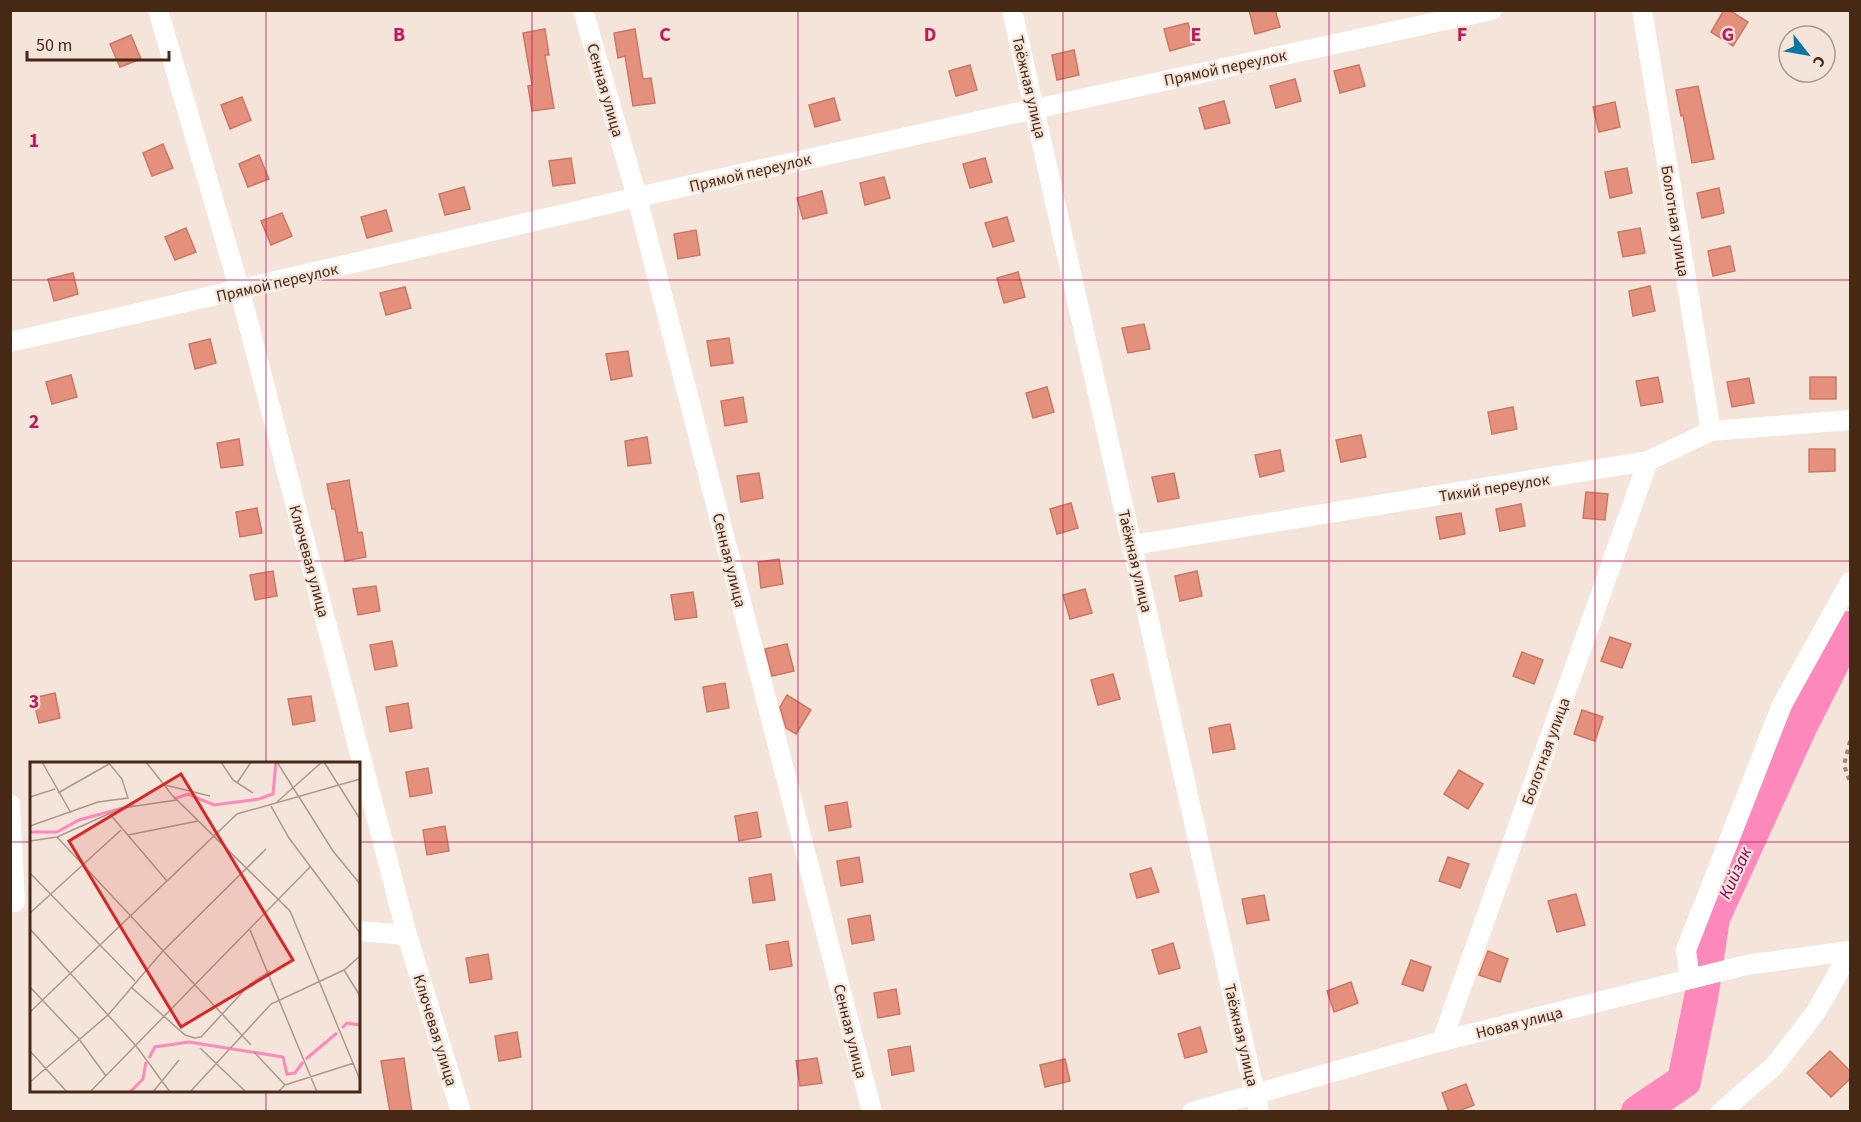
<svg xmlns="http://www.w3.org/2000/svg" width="1861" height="1122" viewBox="0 0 1861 1122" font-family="'Source Sans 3',sans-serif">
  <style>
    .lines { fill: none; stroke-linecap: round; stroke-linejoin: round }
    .river { stroke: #fd88bc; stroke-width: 34 }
    .building { fill: #e5907d; stroke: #ca7866; stroke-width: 1.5 }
    .path { stroke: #9d8778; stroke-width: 4; stroke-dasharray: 4.5 4.5; stroke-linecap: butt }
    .street { stroke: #fff; stroke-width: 20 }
    .grid { fill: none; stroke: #c2185b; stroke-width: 1.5; stroke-opacity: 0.55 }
    .labels { text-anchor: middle; stroke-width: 4.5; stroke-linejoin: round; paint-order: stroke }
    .street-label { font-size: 16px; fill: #462915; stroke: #f4e4da }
    .water-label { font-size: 18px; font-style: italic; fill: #95005a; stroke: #f4e4da }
    .inset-river { fill: none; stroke: #fd88bc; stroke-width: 3 }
    .inset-road { fill: none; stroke: #ae998b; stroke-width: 1.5 }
    .view { fill: #d62828; fill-opacity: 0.15; stroke: #d62828; stroke-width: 3 }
    .inset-edge { fill: none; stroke: #462915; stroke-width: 3 }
    .grid-label { font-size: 20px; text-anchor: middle; font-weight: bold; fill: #c2185b; stroke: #f4e4da; stroke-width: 4.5; stroke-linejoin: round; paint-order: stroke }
  </style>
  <rect width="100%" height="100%" fill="#f4e4da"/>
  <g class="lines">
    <polyline class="river" points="1638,1112 1684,1081 1701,998 1713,918 1801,725 1850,628"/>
  </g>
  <g class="building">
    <polygon points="1249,10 1275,10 1280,27 1255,34"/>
    <polygon points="1724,10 1729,10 1748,22 1733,46 1711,32"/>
    <polygon points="1188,23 1194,44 1170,51 1164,29"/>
    <polygon points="545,29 549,55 545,55 554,108 532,111 528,86 532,85 523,33"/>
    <polygon points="635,29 643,79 651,78 655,103 633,106 625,56 618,58 614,33"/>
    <polygon points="131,35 141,59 120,67 110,44"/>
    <polygon points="1074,50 1079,75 1057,80 1052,55"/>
    <polygon points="970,65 977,90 956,96 949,71"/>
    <polygon points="1359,65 1365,86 1340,93 1334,71"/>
    <polygon points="1295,79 1301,101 1276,108 1270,86"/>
    <polygon points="1698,86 1714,159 1692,163 1683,115 1681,116 1676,90"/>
    <polygon points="242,97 251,120 230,129 221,105"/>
    <polygon points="834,98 840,120 815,127 809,105"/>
    <polygon points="1224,101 1230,123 1205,129 1199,108"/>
    <polygon points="1615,102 1620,127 1599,132 1593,107"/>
    <polygon points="163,144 173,168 152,176 143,153"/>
    <polygon points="259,155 269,179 248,187 239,164"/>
    <polygon points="571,158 575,183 553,186 549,161"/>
    <polygon points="985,158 992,182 970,188 963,164"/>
    <polygon points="1627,168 1632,193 1610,198 1605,172"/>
    <polygon points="884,177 890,198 865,205 860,183"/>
    <polygon points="464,187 470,209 445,215 439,194"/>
    <polygon points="1719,188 1724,213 1702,218 1697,193"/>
    <polygon points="822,191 827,213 803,219 797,198"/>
    <polygon points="386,210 392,231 367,238 361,217"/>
    <polygon points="282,213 292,236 271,245 261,221"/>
    <polygon points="1007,217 1014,241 993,247 985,223"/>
    <polygon points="186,228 196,252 175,260 165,237"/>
    <polygon points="1640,228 1645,253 1623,257 1618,232"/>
    <polygon points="696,230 700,255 678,259 674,234"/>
    <polygon points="1730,246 1735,271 1713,276 1708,251"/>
    <polygon points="1018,272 1025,297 1004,303 997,278"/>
    <polygon points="73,273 78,294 54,301 48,279"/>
    <polygon points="1650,286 1655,311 1633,316 1629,291"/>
    <polygon points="405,287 411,308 386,315 380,293"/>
    <polygon points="1144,324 1150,349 1128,353 1122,328"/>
    <polygon points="729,338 733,363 711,366 707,341"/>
    <polygon points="210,339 216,363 195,369 189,344"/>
    <polygon points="628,351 632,376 611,380 606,354"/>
    <polygon points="71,375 77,397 52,404 46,382"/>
    <polygon points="1658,377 1663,402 1641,406 1636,381"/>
    <rect x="1810" y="377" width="26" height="22"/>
    <polygon points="1749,378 1754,403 1732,407 1727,382"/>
    <polygon points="1047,387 1054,412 1033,418 1026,393"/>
    <polygon points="743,397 747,422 725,426 721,401"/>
    <polygon points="1513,407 1517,429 1492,434 1488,412"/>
    <polygon points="1361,435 1366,457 1341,462 1336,440"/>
    <polygon points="647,437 651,463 628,466 625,441"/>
    <polygon points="239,439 243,465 221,468 217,443"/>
    <polygon points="1809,449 1835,449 1835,471 1809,472"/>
    <polygon points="1280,450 1284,471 1260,477 1255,455"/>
    <polygon points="759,473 763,498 741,502 737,476"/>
    <polygon points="1174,473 1179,498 1158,502 1152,477"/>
    <polygon points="349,480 358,533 362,532 366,557 345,561 335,509 332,509 327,484"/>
    <polygon points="1586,492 1608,494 1605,520 1583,518"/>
    <polygon points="1071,503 1078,528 1057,534 1050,509"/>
    <polygon points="1521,504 1525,526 1500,531 1496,509"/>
    <polygon points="257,508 262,533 240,537 236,512"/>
    <polygon points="1461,513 1465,534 1440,539 1436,517"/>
    <polygon points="779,559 783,584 761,588 758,562"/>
    <polygon points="273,571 277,596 255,600 250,575"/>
    <polygon points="1197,571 1202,596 1180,601 1175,576"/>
    <polygon points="376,586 380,611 358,615 353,589"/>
    <polygon points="1085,589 1092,613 1070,619 1063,595"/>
    <polygon points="693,592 697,617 675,620 671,595"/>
    <polygon points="1610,637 1631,644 1622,668 1601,661"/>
    <polygon points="392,641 397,666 375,670 370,645"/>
    <polygon points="787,644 794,671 772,676 765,649"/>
    <polygon points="1522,652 1543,660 1534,684 1513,676"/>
    <polygon points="1113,674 1120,699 1098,705 1091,680"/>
    <polygon points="725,683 729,708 707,712 703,687"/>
    <polygon points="55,693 60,718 39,723 33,698"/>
    <polygon points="787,695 811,710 796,734 786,728 780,707"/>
    <polygon points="311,696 315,721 293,725 288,699"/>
    <polygon points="408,703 412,728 390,732 386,707"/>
    <polygon points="1582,710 1603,717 1595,741 1574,734"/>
    <polygon points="1230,724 1235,749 1213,753 1209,728"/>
    <polygon points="428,768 432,793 410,797 406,772"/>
    <polygon points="1459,770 1483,784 1468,809 1444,794"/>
    <polygon points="847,802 851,827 829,831 825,806"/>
    <polygon points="757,812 761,837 739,841 735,816"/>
    <polygon points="445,826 449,851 427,855 423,830"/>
    <polygon points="859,857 863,882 841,886 837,861"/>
    <polygon points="1448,857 1469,864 1460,888 1439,881"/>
    <polygon points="1151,868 1159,892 1137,898 1130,874"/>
    <polygon points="771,874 775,900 753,903 749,878"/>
    <polygon points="1576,894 1585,925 1557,932 1548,901"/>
    <polygon points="1264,895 1269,920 1247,924 1242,899"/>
    <polygon points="870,915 874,940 852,944 848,919"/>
    <polygon points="788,941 792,966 770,970 766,945"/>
    <polygon points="1173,943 1180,968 1159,974 1152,950"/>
    <polygon points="1488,951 1508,959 1500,982 1479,975"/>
    <polygon points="488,954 492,979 470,983 466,958"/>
    <polygon points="1411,960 1431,967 1423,991 1402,984"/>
    <polygon points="1351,982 1358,1003 1334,1012 1327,991"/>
    <polygon points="896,989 900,1014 878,1018 874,993"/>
    <polygon points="1200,1027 1207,1052 1185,1058 1178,1034"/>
    <polygon points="517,1032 521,1057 499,1061 495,1036"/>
    <polygon points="910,1046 914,1071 892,1075 888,1050"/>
    <polygon points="1830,1051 1851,1072 1851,1078 1831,1097 1807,1073"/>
    <polygon points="404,1058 412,1112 390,1112 381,1061"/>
    <polygon points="817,1058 822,1083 800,1086 796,1061"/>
    <polygon points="1065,1059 1070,1081 1045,1087 1040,1065"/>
    <polygon points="1466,1084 1474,1105 1456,1112 1449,1112 1442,1093"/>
  </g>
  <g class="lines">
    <polyline class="path" points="1850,741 1844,765 1850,782"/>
    <g class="street">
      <polyline points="158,10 240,291 407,935 461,1112"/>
      <polyline points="583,10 637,197 872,1112"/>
      <polyline points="1012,10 1259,1112"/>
      <polyline points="1642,10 1711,431"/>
      <path d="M10,342c211,-47 421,-98 632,-146 283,-64 566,-125 850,-186"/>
      <polyline points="1133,545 1648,461 1711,431 1850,420"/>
      <polyline points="10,804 15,902"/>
      <polyline points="358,931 407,935"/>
      <polyline points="1690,979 1686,950 1782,705 1850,582"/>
      <polyline points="1442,1041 1648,461"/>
      <polyline points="1192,1112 1442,1041 1746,965 1850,951"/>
      <polyline points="1721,1112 1775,1065 1816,1012 1850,952"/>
    </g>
  </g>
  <path class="grid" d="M266,10v754M532,10v1102M798,10v1102M1063,10v1102M1329,10v1102M1595,10v1102M10,280h1840M10,561h1840M10,842h22M358,842h1492M266,1090v22"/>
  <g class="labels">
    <g class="street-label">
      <text transform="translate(1225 67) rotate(-12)" y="6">Прямой переулок</text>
      <text transform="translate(1030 87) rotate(77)" y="6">Таёжная улица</text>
      <text transform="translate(606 90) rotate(74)" y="6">Сенная улица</text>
      <text transform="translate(750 172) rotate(-13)" y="6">Прямой переулок</text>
      <text transform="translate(1676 221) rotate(81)" y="6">Болотная улица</text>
      <text transform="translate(277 282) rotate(-13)" y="6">Прямой переулок</text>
      <text transform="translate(1494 487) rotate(-9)" y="6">Тихий переулок</text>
      <text transform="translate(730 560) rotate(76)" y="6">Сенная улица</text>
      <text transform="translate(310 561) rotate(75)" y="6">Ключевая улица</text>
      <text transform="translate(1136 561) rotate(77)" y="6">Таёжная улица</text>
      <text transform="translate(1545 751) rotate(-70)" y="6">Болотная улица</text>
      <text transform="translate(1519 1022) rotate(-14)" y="6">Новая улица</text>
      <text transform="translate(436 1030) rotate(73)" y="6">Ключевая улица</text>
      <text transform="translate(851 1031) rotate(76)" y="6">Сенная улица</text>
      <text transform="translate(1242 1035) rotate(77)" y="6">Таёжная улица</text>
    </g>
    <g class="water-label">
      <text transform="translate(1735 873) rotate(-65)" y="6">Кийзак</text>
    </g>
  </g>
  <g transform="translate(30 762)">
    <rect width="330" height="330" fill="#f4e4da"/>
    <path class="inset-river" d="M144,37l14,-5 26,11 45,-6 14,-5 3,-32M0,70h27l22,-12 55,-15M312,266l5,-5 13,2M119,296l6,-11 34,-5 94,15 4,17 8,-1 8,-11M276,297l31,-26M100,330l13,-13 3,-17"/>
    <path class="inset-road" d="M12,0l29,51M116,0l26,33 118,116 70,169M191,0l12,18 20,13M247,0l56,89 27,33M294,0l36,57M207,21l14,-21M135,23l45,11M28,31l51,-29M0,35l25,-8M247,40l45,-40M241,44l18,32 71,95M79,51l58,68M0,64l68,-24 30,-4 -6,-19 -14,-17M98,73l70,-14M27,75l194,208M0,79l27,-4 65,-29 55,-8M0,111l105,108M0,151l91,-83M0,167l107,118 33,45M220,168l67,162M314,208l16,26M0,225l49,52 27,37M101,225l54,48 10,3 6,-1 49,-53 20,-13M0,250l207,-198 123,-35M170,286l46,44M0,289l37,41M224,290l31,33M0,320l78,-67 54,-63 104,-103M60,330l220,-225M123,330l26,-32M160,330l81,-88 73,-34 16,-14M248,330l7,-7 69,-22"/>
    <path class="view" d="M151,12l112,186 -112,67 -112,-186z"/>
    <rect width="330" height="330" class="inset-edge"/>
  </g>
  <g class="grid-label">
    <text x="399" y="41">B</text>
    <text x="665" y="41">C</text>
    <text x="930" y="41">D</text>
    <text x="1196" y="41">E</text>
    <text x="1462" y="41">F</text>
    <text x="1728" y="41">G</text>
    <text x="34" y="147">1</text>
    <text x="34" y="428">2</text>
    <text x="34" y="708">3</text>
  </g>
  <rect width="1861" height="1122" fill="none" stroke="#462915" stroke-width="24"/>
  <g transform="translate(1807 54) rotate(121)"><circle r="28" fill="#f4e4da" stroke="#ae998b" stroke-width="1.5"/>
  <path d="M0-4.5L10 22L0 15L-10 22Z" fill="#0a76a1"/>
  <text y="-9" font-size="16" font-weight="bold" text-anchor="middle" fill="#462915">С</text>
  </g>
  <path d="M27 51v9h142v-9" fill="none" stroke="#462915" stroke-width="3"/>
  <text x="36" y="51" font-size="18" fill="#462915" stroke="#f4e4da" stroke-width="4.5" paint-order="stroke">50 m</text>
</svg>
